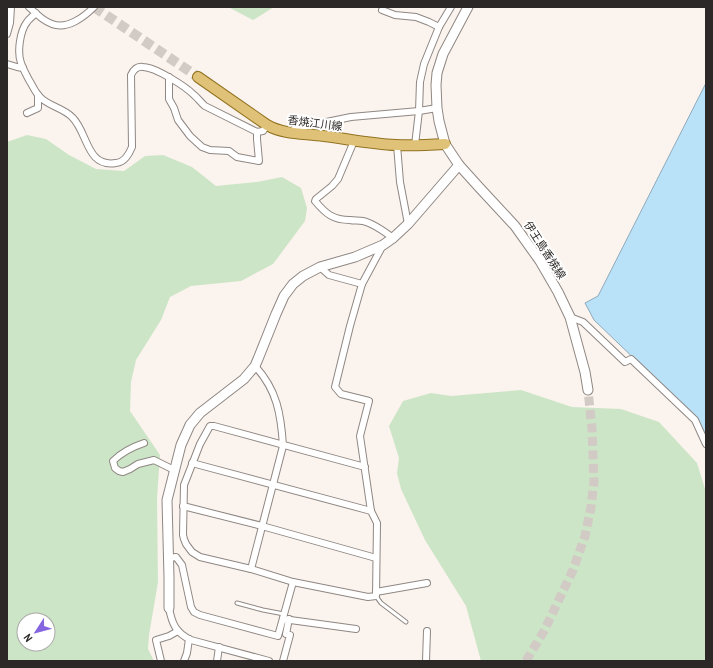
<svg xmlns="http://www.w3.org/2000/svg" width="713" height="668" viewBox="0 0 713 668" font-family="'Archivo Narrow','Noto Sans JP',sans-serif">
  <style>
    .green { fill: #cde5c7; fill-rule: evenodd }
    .water { fill: #b9e2f9; stroke: #8faaba }
    .lines { fill: none; stroke-linecap: round; stroke-linejoin: round }
    .secondary-tunnel { stroke: #d2cac5; stroke-width: 9; stroke-dasharray: 9 4.5; stroke-linecap: butt }
    .primary-tunnel { stroke: #d2cac5; stroke-width: 10; stroke-dasharray: 10 5; stroke-linecap: butt }
    .lane-casing { stroke: #8f8783; stroke-width: 5 }
    .street-casing { stroke: #8f8783; stroke-width: 8 }
    .secondary-casing { stroke: #8f8783; stroke-width: 11 }
    .primary-casing { stroke: #927220; stroke-width: 12 }
    .lane { stroke: #fff; stroke-width: 3 }
    .street { stroke: #fff; stroke-width: 6 }
    .secondary { stroke: #fff; stroke-width: 9 }
    .primary { stroke: #dfc277; stroke-width: 10 }
    .labels { text-anchor: middle; stroke-width: 4; stroke-linejoin: round; paint-order: stroke }
    .street-label { font-size: 11px; fill: #2c2827; stroke: #fff }
  </style>
  <rect width="100%" height="100%" fill="#fbf3ed"/>
  <g class="green">
    <polygon points="230,7 274,7 253,20 230,8"/>
    <path d="M27,135l19,4 23,16 27,14 28,2 21,-15 18,-1 29,12 24,19 41,-4 25,-5 19,11 6,20 -2,13 -32,43 -32,17 -50,5 -21,11 -9,23 -25,40 -5,22 -1,29 30,44 -3,43 1,84 -9,53 -1,14 6,12h-147v-519zM24,620h24v24h-24z"/>
    <polygon points="521,390 572,407 621,409 659,422 697,463 706,492 706,661 481,661 466,606 425,540 401,489 397,473 399,458 389,426 403,401 431,393 451,396"/>
  </g>
  <polygon class="water" points="706,83 706,441 694,416 594,320 585,303 598,296"/>
  <g class="lines">
    <polyline class="secondary-tunnel" points="526,661 544,631 573,570 585,536 591,507 594,482 592,429 588,390"/>
    <polyline class="primary-tunnel" points="94,7 198,77"/>
    <defs>
      <g id="lane">
        <polyline points="376,596 381,603 406,622"/>
        <polyline points="237,603 263,610 284,614"/>
      </g>
      <g id="street">
        <path d="M29,7c6,6 14,14 23,17 15,6 32,-7 42,-17"/>
        <polyline points="382,10 395,15 416,17 429,22 439,27"/>
        <path d="M36,13c-3,3 -7,6 -9,9 -7,9 -10,30 -6,41 2,6 5,11 8,17 4,6 6,13 12,18 8,8 22,10 31,19 16,15 14,51 44,46 9,-1 13,-9 16,-16l-1,-72c2,-4 6,-9 12,-8 12,0 42,19 51,28 4,3 7,8 11,11l52,26 6,-1 4,-6"/>
        <polyline points="7,34 10,23 11,7"/>
        <polyline points="7,64 17,67 23,68"/>
        <polyline points="169,77 169,99 174,108 178,120 190,136 202,147 210,150 229,151 237,157 259,161 257,139 257,132"/>
        <polyline points="27,113 38,108 38,95"/>
        <polyline points="291,133 294,129 297,128 351,117 419,111 437,108"/>
        <path d="M354,141l-16,38 -6,7 -16,13 -1,2c11,13 18,19 35,19 4,1 9,0 13,1 10,2 22,11 30,17"/>
        <polyline points="397,145 400,182 408,224"/>
        <polyline points="415,145 419,111 420,82 424,64 439,27 451,7"/>
        <polyline points="320,267 329,275 362,284"/>
        <polyline points="570,317 583,322 625,362 631,359 695,420 706,444"/>
        <path d="M144,443c-12,4 -22,9 -31,18l2,7 4,3 4,1 7,-3 8,-5 16,-4 20,10"/>
        <polyline points="192,463 371,511"/>
        <polyline points="365,467 214,426 210,426 200,444 184,485 183,535 184,539 186,544 192,552 200,557 251,569 293,582 368,597 376,596 377,523 371,511 360,436 369,401 341,394 335,387 350,326 362,284 383,245"/>
        <polyline points="183,506 262,526 376,558"/>
        <polyline points="169,558 176,557 182,565 191,607 194,612 200,615 278,636 293,582"/>
        <path d="M251,569l32,-123c-2,-32 -6,-56 -28,-80"/>
        <polyline points="376,592 427,583"/>
        <path d="M169,608c3,16 7,25 22,32l78,21"/>
        <polyline points="283,619 356,629"/>
        <polyline points="161,661 156,640 169,636 178,631"/>
        <polyline points="184,661 187,653 189,639"/>
        <polyline points="217,661 219,647"/>
        <polyline points="283,661 290,635 286,634 289,619"/>
        <polyline points="426,661 427,631"/>
      </g>
      <g id="secondary">
        <polyline points="468,7 443,54 437,73 436,85 437,108 439,121 445,144 459,165 477,185 515,226 540,261 558,292 570,317 585,372 588,390"/>
        <polyline points="169,608 169,577 167,500 181,445 190,425 200,413 244,379 255,366 258,359 276,314 284,296 293,284 303,276 320,267 355,257 383,245 393,238 408,224 459,165"/>
      </g>
      <path id="primary" d="M198,77l69,48c17,10 38,8 57,11 24,3 48,8 72,9 17,1 33,0 49,-1"/>
    </defs>
    <use href="#lane" class="lane-casing"/>
    <use href="#street" class="street-casing"/>
    <use href="#secondary" class="secondary-casing"/>
    <use href="#primary" class="primary-casing"/>
    <use href="#lane" class="lane"/>
    <use href="#street" class="street"/>
    <use href="#secondary" class="secondary"/>
    <use href="#primary" class="primary"/>
  </g>
  <g class="labels">
    <g class="street-label">
      <text transform="translate(315 123) rotate(7)" y="4">香焼江川線</text>
      <text transform="translate(545 250) rotate(57)" y="4">伊王島香焼線</text>
    </g>
  </g>
  <rect width="713" height="668" fill="none" stroke="#2c2827" stroke-width="16"/>
  <g transform="translate(36 632) rotate(234)"><circle r="19" fill="#ffffff" stroke="#aba9a9"/>
  <path d="M0-3L7 15L0 10L-7 15Z" fill="#8565e0"/>
  <text y="-6" font-size="11" font-weight="bold" text-anchor="middle" fill="#2c2827">N</text>
  </g>
</svg>
